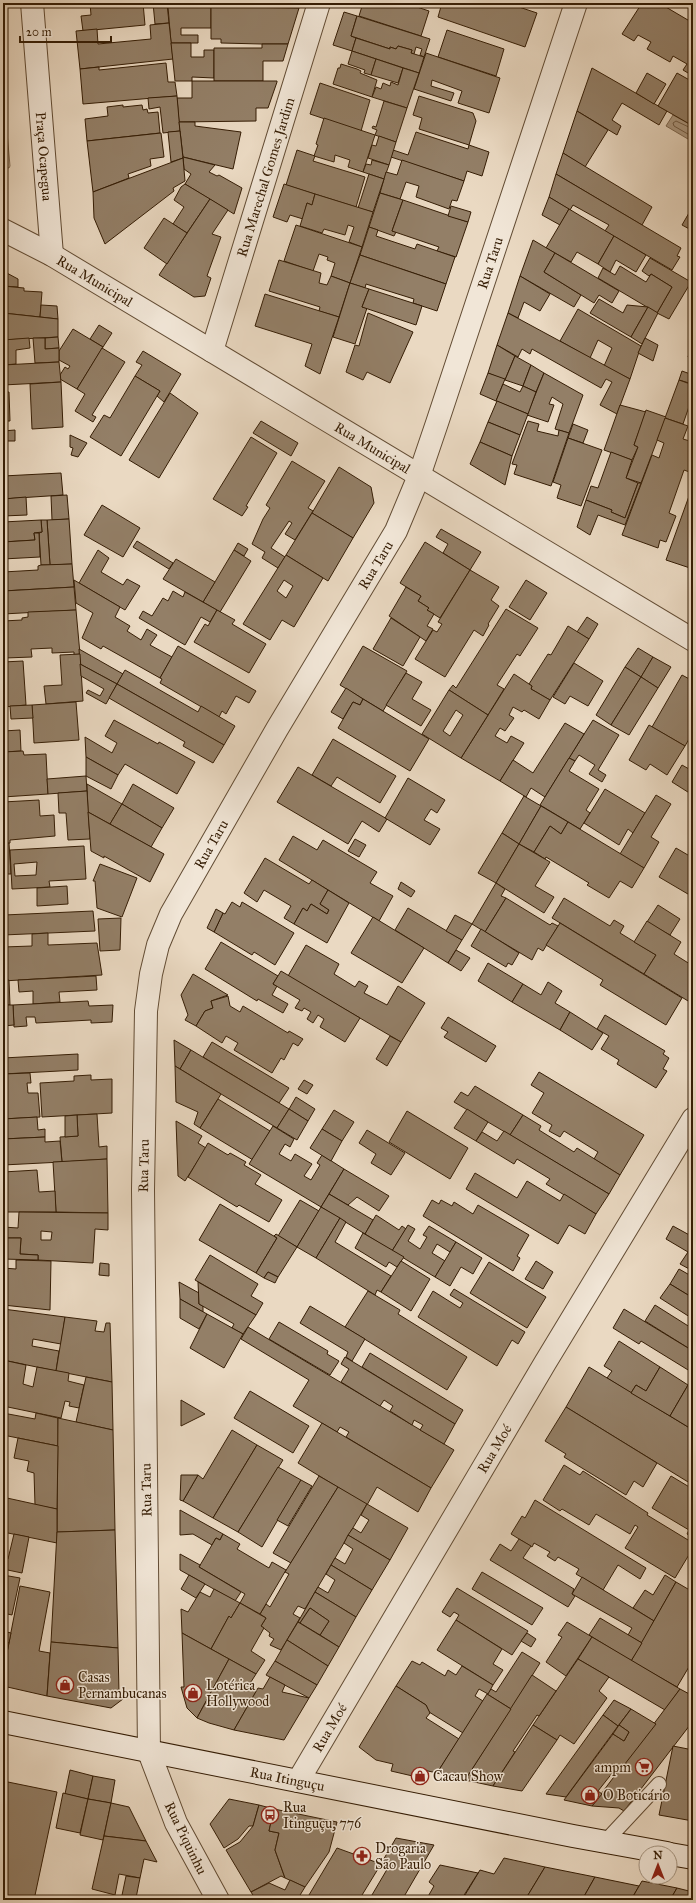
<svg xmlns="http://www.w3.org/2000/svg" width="696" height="1903" viewBox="0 0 696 1903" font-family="'IM FELL Great Primer',serif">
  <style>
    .green { fill: #cbb9a2; stroke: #806b54 }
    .water { fill: #ac9982; stroke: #7c6750 }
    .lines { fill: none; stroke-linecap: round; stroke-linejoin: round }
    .shore { stroke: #705b44; stroke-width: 1 }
    .building { fill: #937f67; stroke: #351d05; fill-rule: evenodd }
    .service-casing { stroke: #624c34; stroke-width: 16 }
    .minor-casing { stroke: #624c34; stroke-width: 24 }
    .secondary-casing { stroke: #351d05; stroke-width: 24 }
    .service { stroke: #f1e6d7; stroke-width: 14 }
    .minor { stroke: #f1e6d7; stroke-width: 22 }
    .secondary { stroke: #f1e6d7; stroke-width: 22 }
    .labels { text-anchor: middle; stroke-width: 3; stroke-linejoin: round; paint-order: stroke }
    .street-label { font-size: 14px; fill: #351d05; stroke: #f1e6d7 }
    .poi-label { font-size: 14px; fill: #351d05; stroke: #f1e6d7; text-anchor: start }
  </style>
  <rect width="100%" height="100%" fill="#ead9c2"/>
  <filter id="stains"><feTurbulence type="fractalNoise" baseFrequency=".005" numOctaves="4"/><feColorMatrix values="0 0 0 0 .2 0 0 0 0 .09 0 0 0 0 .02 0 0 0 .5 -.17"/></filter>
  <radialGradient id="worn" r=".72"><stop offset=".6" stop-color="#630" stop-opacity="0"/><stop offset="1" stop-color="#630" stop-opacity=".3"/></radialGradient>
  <polygon class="green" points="3,87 10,166 9,168 3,167"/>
  <polygon class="water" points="673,115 693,126 693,142 666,126"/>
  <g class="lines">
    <polyline class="shore" points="693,129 676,121 673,123 674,126 693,137"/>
  </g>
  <g class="building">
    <polygon points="90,3 143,3 145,25 83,31 81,16 91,15"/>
    <polygon points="153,3 167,3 169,23 155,24"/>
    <polygon points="167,3 234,3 234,7 168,7"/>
    <polygon points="363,3 420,3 417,7 429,11 421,36 359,16"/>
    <polygon points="442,3 497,3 502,4 507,3 537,13 525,47 438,17"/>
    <polygon points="642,3 659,3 693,23 693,76 683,70 687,64 673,56 670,62 647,49 651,42 638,35 634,41 622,34"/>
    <polygon points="168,7 211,7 211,28 181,28 181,35 198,35 198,43 171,43"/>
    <polygon points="211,7 234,7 299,8 288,44 262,44 221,43 221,39 211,39"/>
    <polygon points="344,12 357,16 351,36 356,38 352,51 333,45"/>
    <polygon points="357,16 430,39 424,57 420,55 422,49 416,47 414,54 411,53 412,50 398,46 396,49 390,47 390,49 351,36"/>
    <polygon points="169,23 173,59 80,69 76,31 97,29 98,44 151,39 150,25"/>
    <polygon points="447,30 504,49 496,76 438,57"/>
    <polygon points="356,38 390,49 390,47 396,49 398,46 412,50 411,53 424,57 419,73 352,51"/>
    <polygon points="171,43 191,43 191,57 204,57 204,50 214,50 214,78 192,77 192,81 175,81"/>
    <polygon points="262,44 288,44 283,61 263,61 263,81 214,81 214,48 262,48"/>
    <polygon points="352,51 376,59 371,75 364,73 365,70 348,64"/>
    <polygon points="426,53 500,78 489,113 458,103 462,91 432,80 431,86 454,93 451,101 414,89"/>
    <polygon points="376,59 403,68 398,83 371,75"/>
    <polygon points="166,63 168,82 175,82 177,96 83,104 80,69 99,67 99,70"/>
    <polygon points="341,64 357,69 361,71 360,73 377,80 372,97 333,84 338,68 340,68"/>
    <polygon points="403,68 419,73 407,108 372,97 376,87 381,89 383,83 390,86 391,82 398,85"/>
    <polygon points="592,68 667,111 659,125 622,103 612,120 621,126 617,135 577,111"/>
    <polygon points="647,73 666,84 654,104 636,93"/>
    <polygon points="677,73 693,82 693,126 658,106"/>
    <polygon points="192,81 277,81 277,82 268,108 256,108 256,121 179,122 177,98 192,98"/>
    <polygon points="320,83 370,100 361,131 310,114"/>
    <polygon points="177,96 180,131 163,133 160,107 149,109 148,98"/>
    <polygon points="419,96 473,113 476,121 469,145 419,129 422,118 413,115"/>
    <polygon points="384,101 407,108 396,142 375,135 377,130 372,128 373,126 376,127"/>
    <polygon points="123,105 123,107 142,105 143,110 147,109 148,113 158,112 160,133 87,141 85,119 108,116 107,107"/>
    <polygon points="577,111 608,130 585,167 563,153"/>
    <polygon points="324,118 375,135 363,172 348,167 350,160 335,155 334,162 314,156 318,145 316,144"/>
    <polygon points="179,122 195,122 195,126 241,132 233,169 183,157"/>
    <polygon points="180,131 183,158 171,162 168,132"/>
    <polygon points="416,132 468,149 469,145 489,152 482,176 467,171 464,181 391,157 393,150 408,155"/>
    <polygon points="161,133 164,157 150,159 151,166 128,174 129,178 93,192 87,141"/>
    <polygon points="379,136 396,142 389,165 368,158 372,145 376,146"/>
    <polygon points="297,150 315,156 313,161 365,177 356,207 286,185"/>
    <polygon points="563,153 652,207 642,225 556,174"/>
    <polygon points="183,157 215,165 209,172 217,176 219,175 242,188 234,214 185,184 191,174 184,169"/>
    <polygon points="183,158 185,181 173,188 174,191 105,244 94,218 93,192"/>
    <polygon points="372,160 389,165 384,179 363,172 366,164 371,165"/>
    <polygon points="402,160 464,181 457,201 452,200 449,209 416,197 419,186 406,182 400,199 380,193 386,172 397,175"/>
    <polygon points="369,174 384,179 373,212 358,208"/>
    <polygon points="556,174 681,248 677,256 680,257 672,270 605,231 609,225 573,205 570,210 549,197"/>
    <polygon points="185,184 210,199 187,233 173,224 184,207 174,200 181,187"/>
    <polygon points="284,184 315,194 312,205 307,203 303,219 290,215 287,222 273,217"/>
    <polygon points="380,193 403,200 392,231 396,232 394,236 369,227"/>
    <polygon points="315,194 373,212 362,247 349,242 354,227 348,225 345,235 324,229 322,233 300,226 307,203 312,205"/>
    <polygon points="549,197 569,209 560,225 542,215"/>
    <polygon points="210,199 228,210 212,234 221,237 207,276 211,278 205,296 194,297 159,275"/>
    <polygon points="403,200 468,222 456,257 437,251 439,247 392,231"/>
    <polygon points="451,206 471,212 468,222 448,216"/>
    <polygon points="693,206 693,231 682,225"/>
    <polygon points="569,209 614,236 598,264 577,252 571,262 546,248"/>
    <polygon points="164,218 187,233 167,264 144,248"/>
    <polygon points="296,225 362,247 350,283 331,276 335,263 327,260 328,257 319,254 313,271 284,261"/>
    <polygon points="369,227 378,230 376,236 415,249 417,244 455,257 446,284 360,255"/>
    <polygon points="614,236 646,255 636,272 616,260 610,272 598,264"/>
    <polygon points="533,240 555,253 544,272 581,295 574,307 520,276"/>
    <polygon points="555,253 619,291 612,303 599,295 594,303 544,272"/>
    <polygon points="360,255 446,284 437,311 413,303 414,299 366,284 365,288 350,283"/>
    <polygon points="650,258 691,282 669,319 657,313 672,287 651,274 649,276 642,271"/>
    <polygon points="279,260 321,273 319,283 327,285 331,276 350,283 339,317 319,311 320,307 269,291"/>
    <polygon points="620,266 646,282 651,274 672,287 657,313 598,278 603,268 615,275"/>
    <polygon points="3,271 18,279 18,287 3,286"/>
    <polygon points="520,276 550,294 540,311 524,302 518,318 508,313"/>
    <polygon points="350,283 369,289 362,307 367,308 355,344 333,337"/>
    <polygon points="3,286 24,288 24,291 42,292 40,317 3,313"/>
    <polygon points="369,289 422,306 416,325 362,307"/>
    <polygon points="265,294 339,317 320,374 305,366 312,344 255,326"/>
    <polygon points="599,299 623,313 627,305 648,307 631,337 590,313"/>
    <polygon points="41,305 57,306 58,319 40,317"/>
    <polygon points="648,307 658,313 642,344 631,337"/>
    <polygon points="578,309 641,346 630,379 604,366 612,348 598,340 590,358 560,341"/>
    <polygon points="3,313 58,319 58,337 3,340"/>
    <polygon points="368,313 413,332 390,383 367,372 363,380 346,372 355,345 359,346"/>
    <polygon points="508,313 630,379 617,414 600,405 612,382 606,379 601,388 532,349 530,354 522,349 518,357 497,345"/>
    <polygon points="99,325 112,333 103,347 90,339"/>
    <polygon points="73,329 103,347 77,389 60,379 60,375 65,367 68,369 70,366 59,360 59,351"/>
    <polygon points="58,337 59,348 45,349 45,338"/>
    <polygon points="29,338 30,348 16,350 16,364 3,365 3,340"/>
    <polygon points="33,338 45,338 45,349 59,348 59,362 35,363"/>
    <polygon points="645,338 658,345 653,361 638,353"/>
    <polygon points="497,345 515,356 505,380 488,373"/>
    <polygon points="691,347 693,348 693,359 688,357"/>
    <polygon points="102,348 125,362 92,415 96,417 93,422 75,411 85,394 77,389"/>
    <polygon points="143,351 181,374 164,402 157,396 160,391 135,376 142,365 136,362"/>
    <polygon points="515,356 531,365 523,386 505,380"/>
    <polygon points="59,362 61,382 3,385 3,365"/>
    <polygon points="531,365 544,373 536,392 523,386"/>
    <polygon points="682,371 693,375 689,383 679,380"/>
    <polygon points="488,373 505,379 496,401 480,394"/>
    <polygon points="544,373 583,395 569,433 555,429 563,404 552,397 549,404 554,405 548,422 527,415"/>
    <polygon points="135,376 160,391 121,456 90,437 104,415 110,418"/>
    <polygon points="679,380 693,385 693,395 683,424 665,418"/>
    <polygon points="61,382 63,427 32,429 30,384"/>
    <polygon points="503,384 520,392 523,386 536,392 528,414 496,401"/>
    <polygon points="3,392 9,392 10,421 3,421"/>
    <polygon points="170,393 198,413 159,478 129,460"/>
    <polygon points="497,401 528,414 520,435 488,422"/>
    <polygon points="620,405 646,412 634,445 638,447 632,460 604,450"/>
    <polygon points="646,410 666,417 641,483 626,478 638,447 634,445"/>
    <polygon points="665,418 688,426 683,439 693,442 693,471 692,473 684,470 669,513 676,516 666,542 660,540 658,548 622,535 652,455 659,458 664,443 657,440"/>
    <polygon points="261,421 298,443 291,456 253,433"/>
    <polygon points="528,421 539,424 537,431 558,436 559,430 569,433 551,486 514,474 517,465 512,464"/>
    <polygon points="488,422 520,435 512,456 480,442"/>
    <polygon points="573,424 588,430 583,443 568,438"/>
    <polygon points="15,430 15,441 3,441 3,431"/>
    <polygon points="70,435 87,443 78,457 71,455 73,448 70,447"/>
    <polygon points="251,437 277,453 246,506 248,507 242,516 213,499"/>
    <polygon points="568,438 602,450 581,506 557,498 561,485 553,482"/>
    <polygon points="480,442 512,456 505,485 470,464"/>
    <polygon points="611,452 632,460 626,478 638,483 625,518 611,512 612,510 586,500 591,486 598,488"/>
    <polygon points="292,461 325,481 308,508 313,511 295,540 285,534 292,523 289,521 271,548 285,557 278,568 262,558 265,552 252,544 263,519 270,508 266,505"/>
    <polygon points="339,467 371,487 374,503 353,538 312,513"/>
    <polygon points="61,473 63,495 3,499 3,476"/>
    <polygon points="638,483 641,483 625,525 598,515 590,535 577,527 586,500 612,510 611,512 625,518"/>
    <polygon points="693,485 693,569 666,560"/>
    <polygon points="67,495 69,519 52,520 51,496"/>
    <polygon points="26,497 27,515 3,516 3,499"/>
    <polygon points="102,505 140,528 123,557 84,535"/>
    <polygon points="312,513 353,538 328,581 286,555"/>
    <polygon points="69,519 72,564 50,565 47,520"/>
    <polygon points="41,520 47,520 50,565 41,565 39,533 42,532"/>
    <polygon points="41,520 42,532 34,533 35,540 3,542 3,522"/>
    <polygon points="441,529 481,552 470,570 443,553 448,544 436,537"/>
    <polygon points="34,533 39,533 40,557 3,559 3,542 35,540"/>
    <polygon points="137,541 173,563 169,569 133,547"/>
    <polygon points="425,542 470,570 440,618 427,610 429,608 418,601 421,596 400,583"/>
    <polygon points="238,543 248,549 244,556 234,550"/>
    <polygon points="98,550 109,558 101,572 123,585 127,579 140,586 125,610 79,583"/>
    <polygon points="234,550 251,561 220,612 203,602"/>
    <path d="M286,555l37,23 -29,49 -12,-7 -12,20 -27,-16zM284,580l9,6 -7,12 -9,-7z"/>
    <polygon points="176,559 215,582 203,602 163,579"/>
    <polygon points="72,564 74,587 3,591 3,572 38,570 38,566 41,565"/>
    <polygon points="470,570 499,587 491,600 499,606 488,624 489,625 483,636 474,630 445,677 415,659 433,630 437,632 442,624 438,622"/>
    <polygon points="74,580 120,607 115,617 130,626 127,631 141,640 147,629 157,635 150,645 172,657 160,678 103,646 101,649 82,638 93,613 76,603"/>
    <polygon points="526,580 547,593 530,620 509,607"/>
    <polygon points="74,587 76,610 3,614 3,591"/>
    <polygon points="406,587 421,596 418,601 429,608 427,610 434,614 427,626 433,629 426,641 389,616"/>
    <polygon points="173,591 183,597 185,592 217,610 210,622 201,617 185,645 139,618 143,611 152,616 163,598 168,601"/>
    <polygon points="506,609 538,628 520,656 517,654 497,685 504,689 488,715 449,690 453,685 456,688"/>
    <polygon points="76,610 80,654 74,655 74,652 52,653 52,648 31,649 32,657 5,658 3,621 22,620 22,618 28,617 28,612"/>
    <polygon points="217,610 235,620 232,624 266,644 249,673 194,642 205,624 208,626"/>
    <polygon points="587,617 598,624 589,639 577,632"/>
    <polygon points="391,618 420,637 403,666 373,649"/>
    <polygon points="568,626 589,639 550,700 531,689 532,686 529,684 548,654 551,655"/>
    <polygon points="178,646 256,691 249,703 236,696 226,714 222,711 219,717 160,683 162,679 160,678"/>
    <polygon points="363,646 407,671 383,711 340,685"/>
    <polygon points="638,648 653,657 641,677 625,667"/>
    <polygon points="79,649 123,674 117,684 80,664"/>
    <polygon points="80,654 83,701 46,704 44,686 62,685 60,655"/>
    <polygon points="653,657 671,667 658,688 641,677"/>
    <polygon points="23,661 26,705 3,707 3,662"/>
    <polygon points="574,663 603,681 588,706 570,696 565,704 553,697"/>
    <polygon points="80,664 117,684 106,704 86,693 88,690 100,696 104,689 81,676"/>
    <polygon points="625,667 641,677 611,725 596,715"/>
    <polygon points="125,670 198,712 201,706 235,726 224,745 117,684"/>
    <polygon points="406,673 422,682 412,699 431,710 421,726 386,705"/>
    <polygon points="514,674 532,686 531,689 550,700 539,719 524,710 522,712 513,707 509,715 514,718 505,731 500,728 495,736 507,743 511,736 524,743 500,781 461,758"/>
    <polygon points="682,675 693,681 693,732 685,746 652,727"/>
    <polygon points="641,677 658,688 629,735 611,725"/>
    <polygon points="117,684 224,745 213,763 183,746 185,742 109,698"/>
    <polygon points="346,688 363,699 360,705 353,702 343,719 331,712"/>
    <path d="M449,690l39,25 -27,43 -39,-24zM456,710l7,5 -13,21 -7,-5z"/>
    <polygon points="363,699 429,739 410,771 338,728 353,702 360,705"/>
    <polygon points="76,702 79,740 34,743 32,705"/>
    <polygon points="32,705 33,718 11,719 10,706"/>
    <polygon points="114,720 158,744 159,742 195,762 177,794 125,764 118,775 86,757 85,737 112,753 117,743 105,736"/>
    <polygon points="593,720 619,735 598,770 606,775 602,782 589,774 595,765 579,755 575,761 569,758"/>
    <polygon points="565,723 584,734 545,797 531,788 526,797 500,781 513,760 533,773"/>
    <polygon points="649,725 685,746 667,775 650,764 646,770 629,760"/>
    <polygon points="20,730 21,751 3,752 3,731"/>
    <polygon points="333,739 396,776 380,803 337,777 331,786 312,775"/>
    <polygon points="23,751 24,755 46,754 48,794 3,797 3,752"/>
    <polygon points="86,757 118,775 111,789 86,776"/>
    <polygon points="569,758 575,761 569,771 599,789 586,810 590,813 580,829 540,805"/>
    <polygon points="693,762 693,791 691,794 672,782 682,765 689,769"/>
    <polygon points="298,767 387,819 379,832 362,821 348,844 277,802"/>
    <polygon points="86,776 87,791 48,794 47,779"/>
    <polygon points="408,778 445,800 437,813 431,809 424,820 440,829 430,845 385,818"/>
    <polygon points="87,784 122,804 110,824 88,812"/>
    <polygon points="133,784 174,808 162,828 122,804"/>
    <polygon points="605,789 645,813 633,833 628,829 619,845 584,823"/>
    <polygon points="87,791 90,839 68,840 66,813 59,813 58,793"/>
    <polygon points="656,795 671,804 651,837 659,842 644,868 620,854"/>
    <polygon points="524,796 541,806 519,844 502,833"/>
    <polygon points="39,800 40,816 54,815 55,836 10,840 10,843 3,844 3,802"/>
    <polygon points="122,804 162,828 151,847 110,824"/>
    <polygon points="541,806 568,822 561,834 550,826 534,852 519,844"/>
    <polygon points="88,812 164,854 150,882 104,856 104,858 91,851"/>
    <polygon points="568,822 644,868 632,888 620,881 609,898 587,885 589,883 546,857 545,859 534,852 550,826 561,834"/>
    <polygon points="502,833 519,844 496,883 478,873"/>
    <polygon points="293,836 317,850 323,840 377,872 370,883 393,896 379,921 279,860"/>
    <polygon points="355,839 366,845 359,857 348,851"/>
    <polygon points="9,843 11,874 3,874 3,844"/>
    <polygon points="519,844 550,862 535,886 554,897 544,913 496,883"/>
    <path d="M84,846l2,33 -37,2 1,6 -38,2 -2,-39zM37,862l-1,13 -21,1 -1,-12z"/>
    <polygon points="676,848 693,858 693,897 659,877"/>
    <polygon points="265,858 309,884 312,880 328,890 320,904 329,910 327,914 311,904 307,911 303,908 294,924 284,918 291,906 264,890 257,902 244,893"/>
    <polygon points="100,864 137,878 122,917 97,908 95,881 93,881"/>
    <polygon points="401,882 415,891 411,897 398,889"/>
    <polygon points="496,883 505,889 501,896 506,898 485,932 472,924"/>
    <polygon points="67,886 68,904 37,906 37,888"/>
    <polygon points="328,890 349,903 327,943 294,924 303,908 307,911 311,904 327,914 329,910 320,904"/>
    <polygon points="506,898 550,925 552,923 558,926 543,951 538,948 532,960 485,932"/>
    <polygon points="564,898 610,926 614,920 624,926 620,933 656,955 644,974 552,918"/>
    <polygon points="232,902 240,907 242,902 294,933 275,965 254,952 252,955 214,932 223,913 225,914"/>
    <polygon points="658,905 680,919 670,935 647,922"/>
    <polygon points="4,908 4,915 93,911 95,931 3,935"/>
    <polygon points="408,908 462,940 448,963 395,930"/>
    <polygon points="216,909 223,913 214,932 207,928"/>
    <polygon points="455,915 472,924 462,940 446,931"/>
    <polygon points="373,917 424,948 402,983 351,953"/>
    <polygon points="121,918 120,950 100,951 98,919"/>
    <polygon points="647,921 681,942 674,954 693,966 693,1004 644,974 656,955 634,942"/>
    <polygon points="560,923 682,998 666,1025 600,985 603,980 546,945"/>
    <polygon points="481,929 519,953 512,965 508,963 506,967 471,946"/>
    <polygon points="48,933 48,945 97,943 102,975 3,981 3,947 32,946 32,934"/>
    <polygon points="221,942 278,976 273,984 277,986 272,995 288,1004 283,1013 258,999 257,1001 205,969"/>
    <polygon points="306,945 339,964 334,974 355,987 359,981 368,986 364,993 387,1005 398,986 425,1003 401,1042 288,976"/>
    <polygon points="456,950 470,958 461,971 448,963"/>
    <polygon points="488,963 523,984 512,1002 478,981"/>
    <polygon points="281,971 360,1018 345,1042 320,1027 324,1019 318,1015 313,1023 307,1019 311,1012 304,1008 302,1011 295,1008 300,1000 273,984"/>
    <polygon points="193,974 228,995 211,1001 213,1008 205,1011 196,1026 185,1020 188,1015 181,995"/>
    <polygon points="96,976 97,990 59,992 60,1002 33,1004 33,991 19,992 18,980"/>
    <polygon points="9,980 10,1005 3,1005 3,981"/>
    <polygon points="548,982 562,991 555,1003 570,1012 560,1030 512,1002 523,984 541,995"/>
    <polygon points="228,996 230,1006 240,1012 243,1006 288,1033 289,1031 303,1039 298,1046 293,1043 284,1060 281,1058 272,1073 234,1050 238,1043 226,1036 222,1043 196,1026 205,1011 213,1008 211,1001"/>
    <polygon points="88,1001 89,1006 113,1005 112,1022 91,1023 91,1020 36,1023 35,1017 26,1017 27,1026 14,1027 13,1005"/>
    <polygon points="3,1005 13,1005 14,1025 3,1026"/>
    <polygon points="570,1012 603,1033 592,1050 560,1030"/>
    <polygon points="605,1015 665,1051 663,1054 669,1058 663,1069 667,1071 656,1088 617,1064 619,1060 601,1049 609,1036 597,1029"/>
    <polygon points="448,1017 496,1046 486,1062 444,1037 448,1032 441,1028"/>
    <polygon points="390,1036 401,1042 387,1066 376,1059"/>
    <polygon points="174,1040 191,1050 180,1069 175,1066"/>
    <polygon points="212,1042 289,1088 279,1103 203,1057"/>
    <polygon points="191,1050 289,1109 277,1128 180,1069"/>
    <polygon points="78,1054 78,1070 3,1074 3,1058"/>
    <polygon points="175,1066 221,1094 200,1128 194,1124 198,1112 176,1102"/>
    <polygon points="539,1072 644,1135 620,1175 594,1159 598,1152 564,1131 560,1137 549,1131 552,1125 532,1113 544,1093 531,1085"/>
    <polygon points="30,1073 31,1083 27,1083 28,1093 38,1093 40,1117 3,1119 3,1074"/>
    <polygon points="91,1075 91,1080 112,1079 112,1113 42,1117 40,1083 74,1081 74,1076"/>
    <polygon points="304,1080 313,1085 307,1094 298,1089"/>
    <polygon points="475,1086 523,1115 510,1135 454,1102 461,1092 468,1096"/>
    <polygon points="296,1097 315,1109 308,1121 289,1109"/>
    <polygon points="218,1099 270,1131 253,1160 200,1128"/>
    <polygon points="289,1109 308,1121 297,1140 277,1128"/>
    <polygon points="467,1109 488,1122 476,1141 454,1128"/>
    <polygon points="334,1110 354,1122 342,1141 322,1129"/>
    <polygon points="407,1111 468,1148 450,1179 389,1142"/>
    <polygon points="97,1114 99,1147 107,1146 107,1159 62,1162 60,1137 78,1136 77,1115"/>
    <polygon points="77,1115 78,1136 65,1137 65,1116"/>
    <polygon points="523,1115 541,1126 539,1130 574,1152 577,1148 620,1175 609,1194 510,1135"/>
    <polygon points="37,1117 38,1130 45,1129 45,1137 3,1139 3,1119"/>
    <polygon points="176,1121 202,1136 198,1143 206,1148 185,1181 178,1176"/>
    <polygon points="273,1126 294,1139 290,1147 285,1144 279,1154 291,1161 295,1154 312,1164 304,1176 311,1180 320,1165 317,1163 322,1155 344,1169 321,1207 249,1164"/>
    <polygon points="322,1129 342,1141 331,1161 310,1148"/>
    <polygon points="367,1130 405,1153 391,1175 371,1163 376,1154 359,1143"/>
    <polygon points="504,1131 609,1194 596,1214 546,1184 550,1179 517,1159 514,1164 476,1141 482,1132 497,1141"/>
    <polygon points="45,1137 45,1142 60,1141 62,1162 3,1165 3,1139"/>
    <polygon points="208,1143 228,1155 230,1153 246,1162 244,1165 261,1175 255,1184 282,1200 269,1222 239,1205 237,1207 188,1177"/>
    <polygon points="107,1159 108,1213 56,1212 53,1162"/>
    <polygon points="344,1169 389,1196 379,1211 357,1197 348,1205 329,1194"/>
    <polygon points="37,1170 39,1192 55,1191 56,1212 3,1212 3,1172"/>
    <polygon points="475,1173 517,1198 527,1181 560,1201 564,1194 596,1214 585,1234 569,1225 558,1244 466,1189"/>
    <polygon points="329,1194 373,1220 365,1234 321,1207"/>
    <polygon points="300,1200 319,1211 297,1247 278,1236"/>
    <polygon points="432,1200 439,1204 441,1200 452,1206 454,1202 473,1214 478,1205 529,1235 517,1256 520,1258 513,1271 423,1216"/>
    <polygon points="220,1204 277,1238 256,1273 199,1240"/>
    <polygon points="321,1207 340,1218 316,1258 297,1247"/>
    <path d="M19,1212l89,1v17l-13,-1 -2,34 -55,-3v-5l-18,-1 1,-16h-18v-11l15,1zM41,1231l11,1 -1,8h-10z"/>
    <polygon points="376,1215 399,1230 402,1226 406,1229 392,1251 365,1234"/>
    <polygon points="340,1218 346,1222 335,1242 391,1276 381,1292 377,1290 375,1295 316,1258"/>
    <polygon points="408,1225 415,1229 408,1241 420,1249 427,1237 423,1235 429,1226 456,1242 450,1252 437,1244 432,1253 445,1261 435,1277 392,1251"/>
    <polygon points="673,1226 693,1237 693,1271 680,1264 688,1252 666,1239"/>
    <polygon points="363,1233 404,1257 397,1267 389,1262 386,1267 355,1248"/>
    <polygon points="276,1234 297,1247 278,1277 268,1272 264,1278 256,1273 277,1238 274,1236"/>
    <polygon points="3,1238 21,1238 20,1254 38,1255 38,1260 3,1259"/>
    <polygon points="456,1242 482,1258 473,1274 461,1267 450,1286 435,1277"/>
    <polygon points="210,1255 258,1284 251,1296 263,1303 256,1315 195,1280"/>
    <polygon points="16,1260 51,1261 50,1310 3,1305 3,1268 16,1269"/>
    <polygon points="401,1261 430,1279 411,1311 381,1292"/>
    <polygon points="536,1261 553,1272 543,1289 525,1279"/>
    <polygon points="489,1262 546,1297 527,1328 470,1293"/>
    <polygon points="100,1263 109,1264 109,1276 99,1275"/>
    <polygon points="679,1269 693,1277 693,1298 670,1284"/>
    <polygon points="268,1272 278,1277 275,1283 264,1278"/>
    <polygon points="179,1282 199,1293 199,1304 203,1306 203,1312 180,1299"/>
    <polygon points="198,1282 256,1315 243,1334 232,1328 234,1324 199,1304"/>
    <polygon points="670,1284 693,1298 693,1319 660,1298"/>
    <polygon points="454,1289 525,1332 518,1344 512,1340 497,1366 418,1317 433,1291 460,1308 463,1303 450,1295"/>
    <polygon points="368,1291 400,1310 398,1314 467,1357 447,1390 345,1327"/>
    <polygon points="180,1299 207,1314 199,1329 180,1318"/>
    <polygon points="655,1305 693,1329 693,1351 645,1321"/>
    <polygon points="310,1306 365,1339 352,1361 346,1357 348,1352 300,1323"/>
    <polygon points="3,1309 65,1317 61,1344 33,1339 32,1346 59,1351 56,1371 3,1360"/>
    <polygon points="624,1309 693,1351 693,1373 641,1341 639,1344 613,1328"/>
    <polygon points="207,1314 243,1334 224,1368 190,1348"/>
    <polygon points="65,1317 97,1321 95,1331 104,1332 106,1323 110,1323 112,1382 56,1371"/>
    <polygon points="279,1322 328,1351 327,1354 339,1361 330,1375 269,1339"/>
    <polygon points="248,1327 454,1450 431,1488 346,1437 349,1432 340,1427 337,1432 293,1406 309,1380 241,1339"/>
    <polygon points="619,1341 660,1367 646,1391 636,1385 631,1393 607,1378 612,1371 604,1366"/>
    <polygon points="370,1353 463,1410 455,1424 362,1367"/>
    <polygon points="345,1357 455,1424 444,1444 420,1430 423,1425 414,1420 412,1425 390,1411 393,1406 384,1400 380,1406 341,1382 349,1369 341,1364"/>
    <polygon points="3,1360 26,1365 23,1384 33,1387 37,1367 69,1373 68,1381 84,1385 79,1408 69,1406 70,1402 65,1401 61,1418 3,1406"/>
    <polygon points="589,1367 693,1430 693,1485 566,1407"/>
    <polygon points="660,1367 688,1385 670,1416 631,1393 636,1385 646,1391"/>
    <polygon points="86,1377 112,1382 113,1430 76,1422"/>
    <polygon points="688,1385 693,1387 693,1430 670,1416"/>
    <polygon points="250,1391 309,1426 293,1453 234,1418"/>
    <polygon points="181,1400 205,1414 181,1426"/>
    <polygon points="566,1407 657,1463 643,1487 634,1481 626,1495 564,1457 566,1454 545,1441"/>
    <polygon points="3,1413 35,1419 36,1413 58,1418 58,1446 3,1435"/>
    <polygon points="58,1418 113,1430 115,1530 57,1532"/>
    <polygon points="322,1423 431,1488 418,1512 377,1487 367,1505 298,1463"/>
    <polygon points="232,1430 257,1445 213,1518 183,1501 198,1475 203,1479"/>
    <polygon points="18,1438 58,1446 57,1509 35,1505 34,1473 27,1471 29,1461 14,1458"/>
    <polygon points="257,1445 283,1460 238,1532 213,1518"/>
    <polygon points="564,1465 580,1475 583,1471 648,1513 647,1515 693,1543 693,1548 675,1578 625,1548 638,1527 635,1525 630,1534 596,1514 589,1525 562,1509 560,1511 543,1500"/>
    <polygon points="278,1467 301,1480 262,1547 238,1532"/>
    <polygon points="181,1475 198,1475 183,1501 180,1500"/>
    <polygon points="319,1476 338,1487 291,1563 273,1553"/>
    <polygon points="671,1476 691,1488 693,1485 693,1538 687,1534 689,1530 652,1508"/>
    <polygon points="301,1480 312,1486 288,1526 277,1520"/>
    <polygon points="338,1487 367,1504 305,1609 298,1606 293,1614 300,1618 281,1650 270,1645 274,1639 269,1636 270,1633 261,1626 266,1618 260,1614 266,1604 270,1607 289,1574 285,1572"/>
    <polygon points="7,1498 57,1509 57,1543 3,1532 3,1509 5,1509"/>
    <polygon points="535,1500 646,1568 640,1579 618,1565 603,1590 576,1574 579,1569 558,1557 555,1561 547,1556 550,1552 534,1543 532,1547 511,1534 522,1516 525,1518"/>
    <polygon points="367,1504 408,1528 390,1560 348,1535 353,1528 361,1533 369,1520 361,1515"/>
    <polygon points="180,1510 223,1534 220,1540 216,1538 212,1545 193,1534 180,1535"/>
    <polygon points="115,1530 118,1648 51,1642 57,1532"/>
    <polygon points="14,1534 29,1537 22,1573 3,1569 3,1558 8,1559"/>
    <polygon points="223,1534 240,1544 237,1549 269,1568 272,1562 286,1570 260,1614 240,1603 245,1594 199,1567 216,1538 220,1540"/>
    <polygon points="348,1535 390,1560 372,1590 331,1565 335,1558 345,1564 353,1549 344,1543"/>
    <polygon points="519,1539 531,1546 523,1558 574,1589 572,1594 575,1596 568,1607 490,1560 500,1544 511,1551"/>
    <polygon points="180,1554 200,1565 199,1567 241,1592 235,1601 180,1570"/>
    <polygon points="331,1565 372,1590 356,1617 315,1592 318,1587 328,1593 335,1580 326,1574"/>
    <polygon points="482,1572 543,1608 532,1625 472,1589"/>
    <polygon points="3,1575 20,1578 12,1615 3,1613"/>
    <polygon points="189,1575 205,1584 196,1598 181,1589"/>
    <polygon points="665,1575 676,1582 654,1621 633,1608 645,1590 653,1595"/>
    <polygon points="582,1577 654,1621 642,1643 628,1635 632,1628 572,1594"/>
    <polygon points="676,1582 693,1592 693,1660 677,1687 631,1661"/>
    <polygon points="20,1586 50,1592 39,1651 50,1653 47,1696 3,1686 3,1673"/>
    <polygon points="457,1588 528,1631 512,1655 456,1620 459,1615 454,1612 450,1617 442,1612"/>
    <polygon points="214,1589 240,1603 231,1618 229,1616 211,1649 182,1633 181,1609 188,1612 200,1592 210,1597"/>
    <polygon points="315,1592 356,1617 339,1647 320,1635 329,1621 310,1608 300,1623 298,1622"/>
    <polygon points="240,1603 266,1618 261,1626 264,1628 251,1651 265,1660 256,1674 211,1649 229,1616 231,1618"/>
    <polygon points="310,1608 329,1621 320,1635 300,1623"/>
    <polygon points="600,1618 642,1643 631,1661 589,1635"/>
    <polygon points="456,1620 502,1649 493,1664 503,1670 493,1685 437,1650"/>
    <polygon points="298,1622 339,1647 328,1666 287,1640"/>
    <polygon points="567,1622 592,1637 566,1676 546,1662 562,1637 558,1635"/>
    <polygon points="3,1631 11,1633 9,1643 3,1642"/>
    <polygon points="182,1633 229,1659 197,1718 187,1708 181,1687 184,1687"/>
    <polygon points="527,1633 536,1639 531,1647 521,1641"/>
    <polygon points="592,1637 680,1689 665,1710 578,1659"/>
    <polygon points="287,1640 328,1666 317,1685 275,1661"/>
    <polygon points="3,1642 9,1643 3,1673"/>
    <polygon points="51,1642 118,1648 119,1693 124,1694 123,1699 111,1708 47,1696"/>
    <polygon points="522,1652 540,1663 511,1709 487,1694 491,1689 496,1692"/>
    <polygon points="229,1659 256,1674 249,1685 257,1690 234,1730 209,1723 197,1718"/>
    <polygon points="578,1659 609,1677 599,1691 607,1698 574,1744 560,1735 557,1740 533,1725"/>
    <polygon points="275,1661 317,1685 309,1698 266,1675"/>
    <polygon points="412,1661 420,1665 422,1662 445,1676 448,1670 456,1675 462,1666 493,1685 488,1694 479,1689 475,1696 483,1701 463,1733 429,1712 426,1705 396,1686"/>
    <polygon points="532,1675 556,1691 539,1716 537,1715 513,1751 515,1752 493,1786 465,1780"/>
    <polygon points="270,1677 285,1685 282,1692 309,1698 284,1740 234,1730 258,1688 263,1689"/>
    <polygon points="396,1686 426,1705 430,1713 426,1718 459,1739 437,1773 419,1769 417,1777 391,1771 393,1764 376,1760 359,1747"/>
    <polygon points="680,1689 693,1696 693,1721 624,1811 619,1808 592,1806"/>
    <polygon points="487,1694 511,1709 465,1780 437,1773"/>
    <polygon points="614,1700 631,1709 618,1726 603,1715"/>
    <polygon points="631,1709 656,1724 621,1769 617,1767 598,1791 602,1794 592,1806 564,1800 613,1734 624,1741 629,1732 619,1725"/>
    <polygon points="603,1715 618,1726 566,1797 546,1794"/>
    <polygon points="533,1725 557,1740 522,1791 493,1786"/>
    <polygon points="619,1725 629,1732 624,1741 613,1734"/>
    <polygon points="673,1746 693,1750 693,1821 659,1815"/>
    <polygon points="70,1770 93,1776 88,1799 65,1794"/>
    <polygon points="93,1776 115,1780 111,1803 88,1799"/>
    <polygon points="3,1781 57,1792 34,1900 3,1900"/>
    <polygon points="63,1793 88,1799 80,1833 56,1828"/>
    <polygon points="88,1799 111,1803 103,1840 80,1835"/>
    <polygon points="229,1799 259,1805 253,1826 249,1826 238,1839 224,1848 210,1824"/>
    <polygon points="111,1803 129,1807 146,1841 104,1836"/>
    <polygon points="259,1805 274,1809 269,1831 279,1833 275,1850 285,1878 281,1876 251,1892 226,1850 240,1842 253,1826"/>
    <polygon points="274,1809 337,1822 329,1852 305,1887 285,1878 275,1850 279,1833 269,1831"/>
    <polygon points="104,1836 146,1841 157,1862 144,1859 140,1878 119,1874 115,1895 92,1889"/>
    <polygon points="396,1838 434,1845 402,1900 369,1900 389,1866 382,1862"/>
    <polygon points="337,1848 381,1864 359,1900 306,1900"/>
    <polygon points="504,1858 545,1867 525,1900 462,1900 480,1870 494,1874"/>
    <polygon points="440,1865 478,1873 461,1900 426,1900 434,1886 429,1882"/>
    <polygon points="545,1867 595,1877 582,1900 525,1900"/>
    <polygon points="126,1876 140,1878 136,1898 121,1900"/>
    <polygon points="595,1877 639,1886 631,1900 582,1900"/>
    <polygon points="290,1880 305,1887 297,1900 256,1900 251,1892 269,1883 285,1890"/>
    <polygon points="642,1881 677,1888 670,1900 631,1900"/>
    <polygon points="677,1888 693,1892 693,1900 670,1900"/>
  </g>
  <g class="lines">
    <defs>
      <polyline id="service" points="605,1842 659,1784"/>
      <g id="minor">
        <path id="s1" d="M32,3l20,252"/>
        <path id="s2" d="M3,230l49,25 641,385"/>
        <path id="s3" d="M212,351l107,-348"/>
        <path id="s4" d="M298,1781l247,-418 148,-244"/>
        <path id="s5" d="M218,1900l-42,-77 -27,-71 -6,-562 3,-179 5,-37 7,-29 13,-31 106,-185 119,-198 23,-55 18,-53 139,-420"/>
      </g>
      <g id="secondary">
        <path id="s6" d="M3,1722l570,114 94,17"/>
        <polyline points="670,1854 693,1858"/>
      </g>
    </defs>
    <use href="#service" class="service-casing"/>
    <use href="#minor" class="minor-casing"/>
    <use href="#secondary" class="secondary-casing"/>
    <use href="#service" class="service"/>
    <use href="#minor" class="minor"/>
    <use href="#secondary" class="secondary"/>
  </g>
  <defs>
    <symbol id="shop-ring" viewBox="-11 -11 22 22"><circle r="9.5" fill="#f1e6d7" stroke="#8f2418" stroke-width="1.5"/><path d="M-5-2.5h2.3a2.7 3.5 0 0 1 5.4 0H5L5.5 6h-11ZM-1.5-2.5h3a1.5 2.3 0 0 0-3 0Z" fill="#8f2418"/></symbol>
    <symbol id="supermarket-ring" viewBox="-11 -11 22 22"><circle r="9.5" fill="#f1e6d7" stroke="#8f2418" stroke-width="1.5"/><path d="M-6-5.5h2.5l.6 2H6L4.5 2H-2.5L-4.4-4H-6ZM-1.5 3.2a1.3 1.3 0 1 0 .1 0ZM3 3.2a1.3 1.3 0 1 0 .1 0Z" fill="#8f2418"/></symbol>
    <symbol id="bus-ring" viewBox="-11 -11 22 22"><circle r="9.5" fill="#f1e6d7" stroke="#8f2418" stroke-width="1.5"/><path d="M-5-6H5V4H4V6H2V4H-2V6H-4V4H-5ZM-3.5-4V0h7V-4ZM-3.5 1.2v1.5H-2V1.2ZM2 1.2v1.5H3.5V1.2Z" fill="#8f2418"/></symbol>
    <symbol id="pharmacy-ring" viewBox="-11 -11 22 22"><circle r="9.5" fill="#f1e6d7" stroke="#8f2418" stroke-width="1.5"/><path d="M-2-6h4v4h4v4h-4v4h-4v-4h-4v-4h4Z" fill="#8f2418"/></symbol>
  </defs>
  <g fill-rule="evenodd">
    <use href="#shop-ring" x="55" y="1675" width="20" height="20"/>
    <use href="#shop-ring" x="183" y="1683" width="20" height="20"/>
    <use href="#supermarket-ring" x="634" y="1757" width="20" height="20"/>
    <use href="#shop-ring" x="410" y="1766" width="20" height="20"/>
    <use href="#shop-ring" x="580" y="1785" width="20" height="20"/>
    <use href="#bus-ring" x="260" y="1805" width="20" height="20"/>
    <use href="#pharmacy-ring" x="352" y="1846" width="20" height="20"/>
  </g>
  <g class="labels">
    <g class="street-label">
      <text dy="5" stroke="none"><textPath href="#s1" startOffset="154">Praça Ocapegua</textPath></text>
      <text dy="5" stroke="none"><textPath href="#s3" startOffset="182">Rua Marechal Gomes Jardim</textPath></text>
      <text dy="5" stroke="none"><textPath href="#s5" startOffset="1734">Rua Taru</textPath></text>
      <text dy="5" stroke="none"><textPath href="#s2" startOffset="105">Rua Municipal</textPath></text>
      <text dy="5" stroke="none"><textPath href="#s2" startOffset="429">Rua Municipal</textPath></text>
      <text dy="5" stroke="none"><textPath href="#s5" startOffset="1410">Rua Taru</textPath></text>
      <text dy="5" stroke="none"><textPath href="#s5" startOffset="1086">Rua Taru</textPath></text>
      <text dy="5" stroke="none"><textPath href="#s5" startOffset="750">Rua Taru</textPath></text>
      <text dy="5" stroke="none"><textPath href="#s4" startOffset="386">Rua Moé</textPath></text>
      <text transform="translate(146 1490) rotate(-91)" y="5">Rua Taru</text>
      <text dy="5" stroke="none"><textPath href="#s4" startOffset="62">Rua Moé</textPath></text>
      <text dy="5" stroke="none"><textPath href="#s6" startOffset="290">Rua Itinguçu</textPath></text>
      <text transform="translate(186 1838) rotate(64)" y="5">Rua Piquinhu</text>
    </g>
    <g class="poi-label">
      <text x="78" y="1682">Casas<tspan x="78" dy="16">Pernambucanas</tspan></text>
      <text x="206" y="1690">Lotérica<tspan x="206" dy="16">Hollywood</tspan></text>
      <text x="631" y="1772" text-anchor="end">ampm</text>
      <text x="433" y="1781">Cacau Show</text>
      <text x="603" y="1800">O Boticário</text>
      <text x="283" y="1812">Rua<tspan x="283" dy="16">Itinguçu, 776</tspan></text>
      <text x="375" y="1853">Drogaria<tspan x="375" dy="16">São Paulo</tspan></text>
    </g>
  </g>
  <rect width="696" height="1903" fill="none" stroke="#ead9c2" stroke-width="16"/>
  <rect x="4" y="4" width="688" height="1895" fill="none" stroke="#351d05" stroke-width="2"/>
  <rect x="8" y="8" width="680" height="1887" fill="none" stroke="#351d05"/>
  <g transform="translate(658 1865)"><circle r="19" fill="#f1e6d7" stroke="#a69683"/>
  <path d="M0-3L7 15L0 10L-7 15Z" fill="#8f2418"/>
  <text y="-6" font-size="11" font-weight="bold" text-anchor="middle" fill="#351d05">N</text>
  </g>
  <path d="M20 36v6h91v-6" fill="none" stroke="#351d05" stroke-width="2"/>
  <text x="26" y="36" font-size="12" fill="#351d05" stroke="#f1e6d7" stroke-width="3" paint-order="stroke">20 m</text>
  <rect width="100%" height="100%" filter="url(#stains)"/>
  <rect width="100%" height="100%" fill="url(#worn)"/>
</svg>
